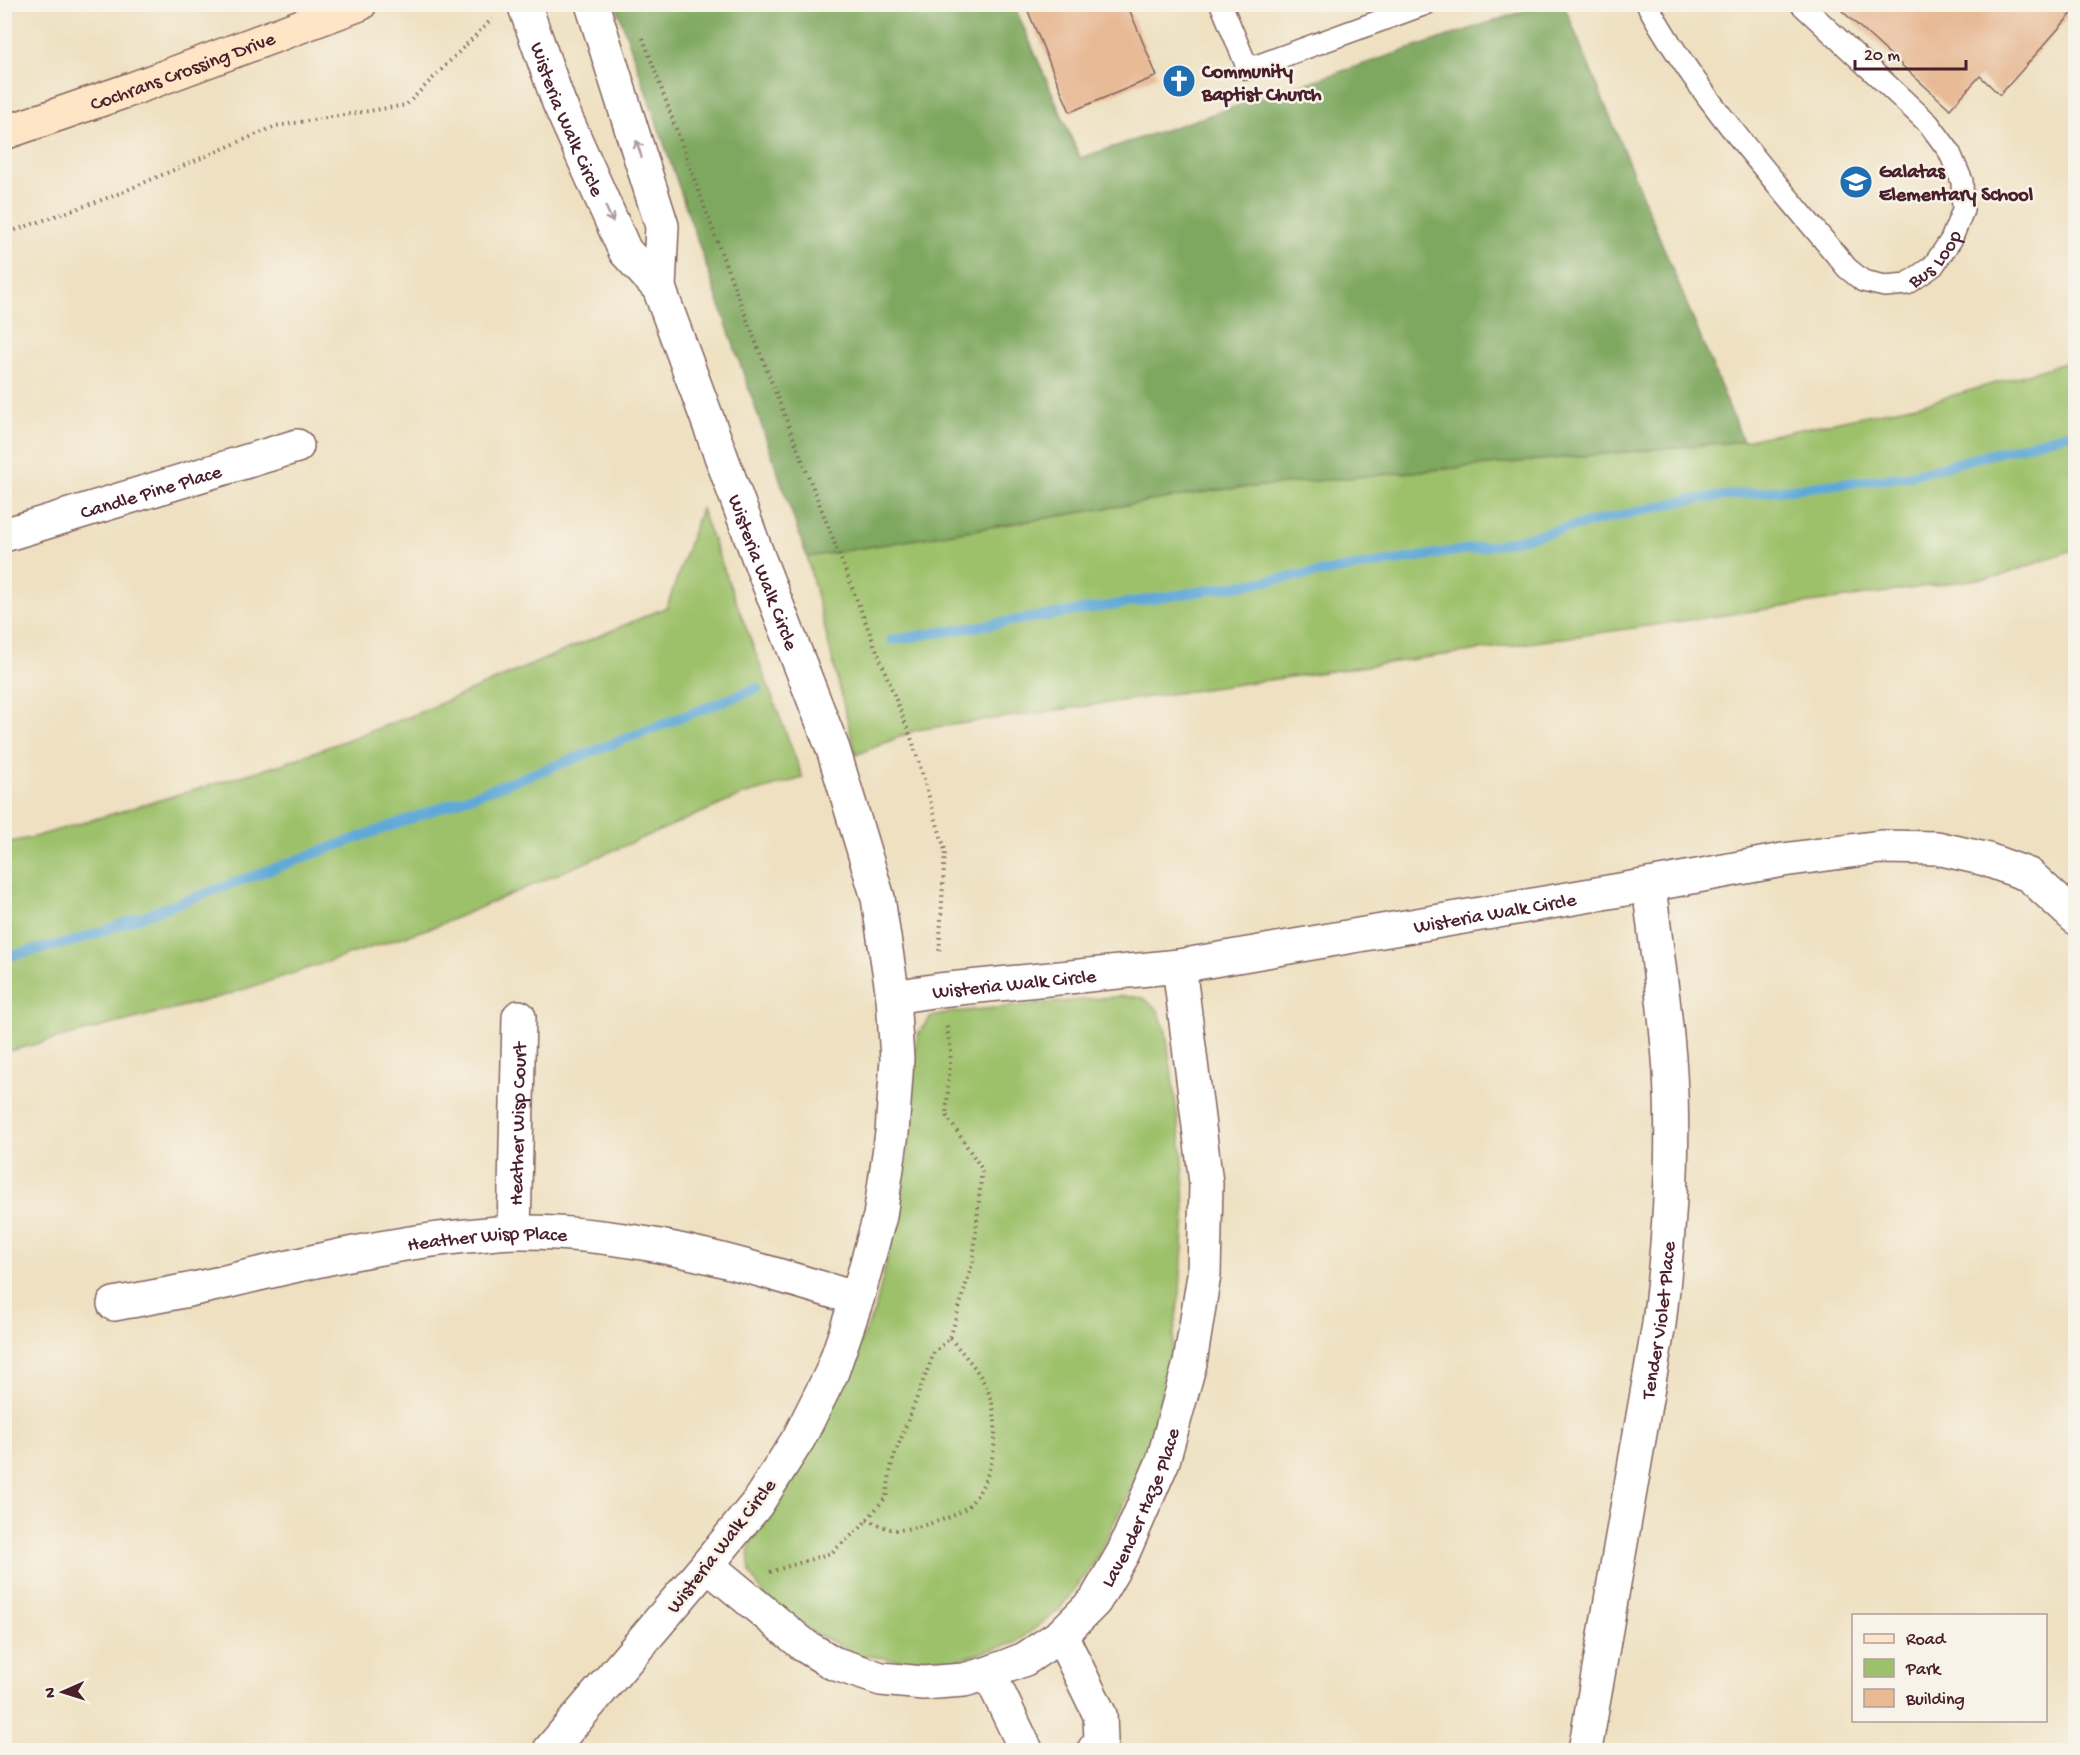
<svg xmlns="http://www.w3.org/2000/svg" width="2080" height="1755" viewBox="0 0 2080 1755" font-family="'Gochi Hand',sans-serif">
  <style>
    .green { fill: #9dc16b; stroke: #74704b; stroke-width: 1.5 }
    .forest { fill: #7ea75f; stroke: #646345; stroke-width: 1.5 }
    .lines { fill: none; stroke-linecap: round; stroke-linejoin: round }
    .stream { stroke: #60a9d7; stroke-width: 10 }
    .building { fill: #e7b995 }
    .lane-casing { stroke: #83635f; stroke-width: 24 }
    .street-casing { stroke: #83635f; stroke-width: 36 }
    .secondary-casing { stroke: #83635f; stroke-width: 36 }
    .path { stroke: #83635f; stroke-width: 4; stroke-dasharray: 1.5 4.5; stroke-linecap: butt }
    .lane { stroke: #fff; stroke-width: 21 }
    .street { stroke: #fff; stroke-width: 33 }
    .secondary { stroke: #fee5c5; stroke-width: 33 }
    .oneway { stroke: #ae9aa0 }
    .labels { text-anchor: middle; stroke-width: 5; stroke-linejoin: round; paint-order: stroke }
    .street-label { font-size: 20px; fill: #4a1f2b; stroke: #f7f3e8 }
    .poi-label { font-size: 20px; font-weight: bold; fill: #4a1f2b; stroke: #f7f3e8; text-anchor: start }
  </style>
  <rect width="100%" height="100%" fill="#f7f3e8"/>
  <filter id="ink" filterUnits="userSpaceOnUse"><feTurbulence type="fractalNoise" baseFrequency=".0167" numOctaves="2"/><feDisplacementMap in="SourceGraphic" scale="12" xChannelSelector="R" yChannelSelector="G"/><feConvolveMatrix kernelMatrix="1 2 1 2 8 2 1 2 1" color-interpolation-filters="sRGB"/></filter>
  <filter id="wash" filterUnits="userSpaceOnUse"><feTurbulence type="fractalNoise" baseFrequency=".008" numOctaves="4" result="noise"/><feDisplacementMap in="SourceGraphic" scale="24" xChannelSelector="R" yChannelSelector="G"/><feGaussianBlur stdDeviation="1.35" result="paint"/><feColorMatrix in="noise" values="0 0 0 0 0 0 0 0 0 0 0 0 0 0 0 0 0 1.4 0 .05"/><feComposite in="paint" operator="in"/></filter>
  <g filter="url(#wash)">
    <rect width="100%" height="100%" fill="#eee0c0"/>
    <g class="green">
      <polygon points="2075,360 2075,549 2000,576 916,730 856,755 807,557 1218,490 1743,441 1930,402"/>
      <polygon points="701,509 803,778 743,795 439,925 227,995 5,1052 5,843 34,837 282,764 411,716 667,607"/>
      <polygon points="1123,996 1143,998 1158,1010 1166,1032 1183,1158 1185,1216 1180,1291 1171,1353 1150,1440 1127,1497 1093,1565 1058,1611 1015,1643 940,1665 859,1655 811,1631 762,1593 750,1572 748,1551 756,1530 797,1475 828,1417 876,1307 901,1198 911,1126 914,1054 919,1032 931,1017 953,1012"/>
    </g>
    <polygon class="forest" points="616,5 1014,5 1080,158 1542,5 1564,5 1743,441 1218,490 807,557"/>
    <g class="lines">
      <g class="stream">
        <polyline points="892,640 1495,545 1687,500 1903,477 2076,432"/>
        <polyline points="4,957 75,941 552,767 758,688"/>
      </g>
    </g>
    <g id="blocks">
      <g class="building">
        <polygon points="1025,4 1127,4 1157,76 1070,112"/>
        <polygon points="1848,4 2068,4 2075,10 2000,95 1980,76 1950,109 1842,11"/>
      </g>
    </g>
  </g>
  <g filter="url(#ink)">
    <use href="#blocks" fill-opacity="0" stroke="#83635f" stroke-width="1.5"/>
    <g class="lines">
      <defs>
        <g id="lane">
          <polyline points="1221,4 1248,69 1426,4"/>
          <path id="s1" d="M1647,4c53,96 131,180 200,264l16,13 22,5 22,-2 26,-18 18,-26 12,-30 -1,-29 -13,-30 -20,-27 -128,-120"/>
        </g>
        <g id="street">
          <path id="s2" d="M524,4l35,99 66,148 34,37 100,271 74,190 45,149 15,99 4,62 -5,74 -12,83 -23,83 -25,73 -33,66 -43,67 -49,60 -157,185"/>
          <polyline points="592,4 662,226 659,288"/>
          <path id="s3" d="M4,535l293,-89"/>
          <path id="s4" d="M893,997l46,-7 240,-24 470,-81 134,-25 97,-13 57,1 48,11 44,16 47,43"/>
          <path id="s5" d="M514,1232l5,-215"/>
          <path id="s6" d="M114,1304c37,-7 75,-13 111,-22 80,-19 159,-38 241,-46 16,-1 33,-4 50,-4 118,-1 229,32 341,67"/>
          <path id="s7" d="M707,1565l98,81 28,17 48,16 42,4 41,-3 25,-7 36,-14 36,-24 34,-34 28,-48 40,-92 27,-98 14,-88 2,-92 -27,-217"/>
          <polyline points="1061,1635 1100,1715 1101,1741 1094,1750"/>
          <polyline points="989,1673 1026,1750"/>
          <path id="s8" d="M1585,1750l74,-426c10,-83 16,-168 11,-252 -4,-62 -14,-125 -21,-187"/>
        </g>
        <g id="secondary">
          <path id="s9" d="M4,133l128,-44 228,-85"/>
        </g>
      </defs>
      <use href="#lane" class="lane-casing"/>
      <use href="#street" class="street-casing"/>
      <use href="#secondary" class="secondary-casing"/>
      <g class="path">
        <polyline points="643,38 726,266 913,743 945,850 939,954"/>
        <polyline points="4,234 113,196 276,126 406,105 492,19"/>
        <path d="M867,1520c9,3 21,10 31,10 15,-1 49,-10 62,-18 31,-19 41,-76 32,-109 -8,-29 -24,-43 -42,-65"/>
        <polyline points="770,1572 831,1553 860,1528 886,1497 892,1462 934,1353 950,1338 973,1261 982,1169 946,1115 951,1051 946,1023"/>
      </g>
      <use href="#lane" class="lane"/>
      <use href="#street" class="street"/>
      <use href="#secondary" class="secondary"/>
    </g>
    <defs><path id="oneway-shaft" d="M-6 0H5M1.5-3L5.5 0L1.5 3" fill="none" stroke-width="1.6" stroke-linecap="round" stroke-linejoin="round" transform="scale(1.5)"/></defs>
    <g class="oneway">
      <use href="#oneway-shaft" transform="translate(639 149) rotate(-107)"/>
      <use href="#oneway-shaft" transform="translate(609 214) rotate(66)"/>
    </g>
  </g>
  <defs>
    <symbol id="church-disc" viewBox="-11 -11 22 22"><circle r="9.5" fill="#1f6fb2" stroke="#f7f3e8"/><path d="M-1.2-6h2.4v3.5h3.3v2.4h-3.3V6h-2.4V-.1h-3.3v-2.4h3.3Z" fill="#fff"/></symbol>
    <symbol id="school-disc" viewBox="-11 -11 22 22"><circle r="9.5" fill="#1f6fb2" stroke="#f7f3e8"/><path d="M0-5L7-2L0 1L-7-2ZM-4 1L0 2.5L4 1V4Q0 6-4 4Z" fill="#fff"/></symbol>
  </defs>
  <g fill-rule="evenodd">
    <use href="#church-disc" x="1160" y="62" width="38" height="38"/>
    <use href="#school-disc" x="1837" y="163" width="38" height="38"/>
  </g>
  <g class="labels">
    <g class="street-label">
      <text dy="7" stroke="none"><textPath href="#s9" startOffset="189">Cochrans Crossing Drive</textPath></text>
      <text dy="7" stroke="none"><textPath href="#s2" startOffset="123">Wisteria Walk Circle</textPath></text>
      <text dy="7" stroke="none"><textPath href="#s1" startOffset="435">Bus Loop</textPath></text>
      <text dy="7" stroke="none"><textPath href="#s3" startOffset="153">Candle Pine Place</textPath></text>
      <text dy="7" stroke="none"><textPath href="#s2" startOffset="620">Wisteria Walk Circle</textPath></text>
      <text dy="7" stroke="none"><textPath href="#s4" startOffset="608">Wisteria Walk Circle</textPath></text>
      <text dy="7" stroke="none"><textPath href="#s4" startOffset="122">Wisteria Walk Circle</textPath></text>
      <text dy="7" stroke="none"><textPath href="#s5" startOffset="108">Heather Wisp Court</textPath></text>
      <text dy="7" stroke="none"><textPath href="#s6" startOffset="380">Heather Wisp Place</textPath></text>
      <text dy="7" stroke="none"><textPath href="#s8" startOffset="436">Tender Violet Place</textPath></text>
      <text dy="7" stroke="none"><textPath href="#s7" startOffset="554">Lavender Haze Place</textPath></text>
      <text transform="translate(720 1545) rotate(-52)" y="7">Wisteria Walk Circle</text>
    </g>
    <g class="poi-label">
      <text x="1202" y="77">Community<tspan x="1202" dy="23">Baptist Church</tspan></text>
      <text x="1879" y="177">Galatas<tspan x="1879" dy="23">Elementary School</tspan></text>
    </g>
  </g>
  <rect width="2080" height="1755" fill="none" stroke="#f7f3e8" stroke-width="24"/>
  <rect x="1852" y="1614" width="195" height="108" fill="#f7f3e8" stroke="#b29e9c" stroke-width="1.5"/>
  <rect x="1864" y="1634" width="30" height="9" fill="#fee5c5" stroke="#b29e9c" stroke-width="1.5"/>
  <text x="1906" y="1644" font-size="18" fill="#4a1f2b">Road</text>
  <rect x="1864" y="1659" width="30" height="18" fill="#9dc16b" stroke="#b29e9c" stroke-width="1.5"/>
  <text x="1906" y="1674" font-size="18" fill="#4a1f2b">Park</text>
  <rect x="1864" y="1689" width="30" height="18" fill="#e7b995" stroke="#b29e9c" stroke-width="1.5"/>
  <text x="1906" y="1704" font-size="18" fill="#4a1f2b">Building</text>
  <g transform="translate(63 1692) rotate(267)" stroke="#f7f3e8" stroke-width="4.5" paint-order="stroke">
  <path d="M0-4.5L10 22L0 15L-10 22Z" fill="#4a1f2b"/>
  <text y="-9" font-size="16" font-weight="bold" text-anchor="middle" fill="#4a1f2b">N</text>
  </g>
  <path d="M1855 60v9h111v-9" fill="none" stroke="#4a1f2b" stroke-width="3"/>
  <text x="1864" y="60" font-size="18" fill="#4a1f2b" stroke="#f7f3e8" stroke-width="4.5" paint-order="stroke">20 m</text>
</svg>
